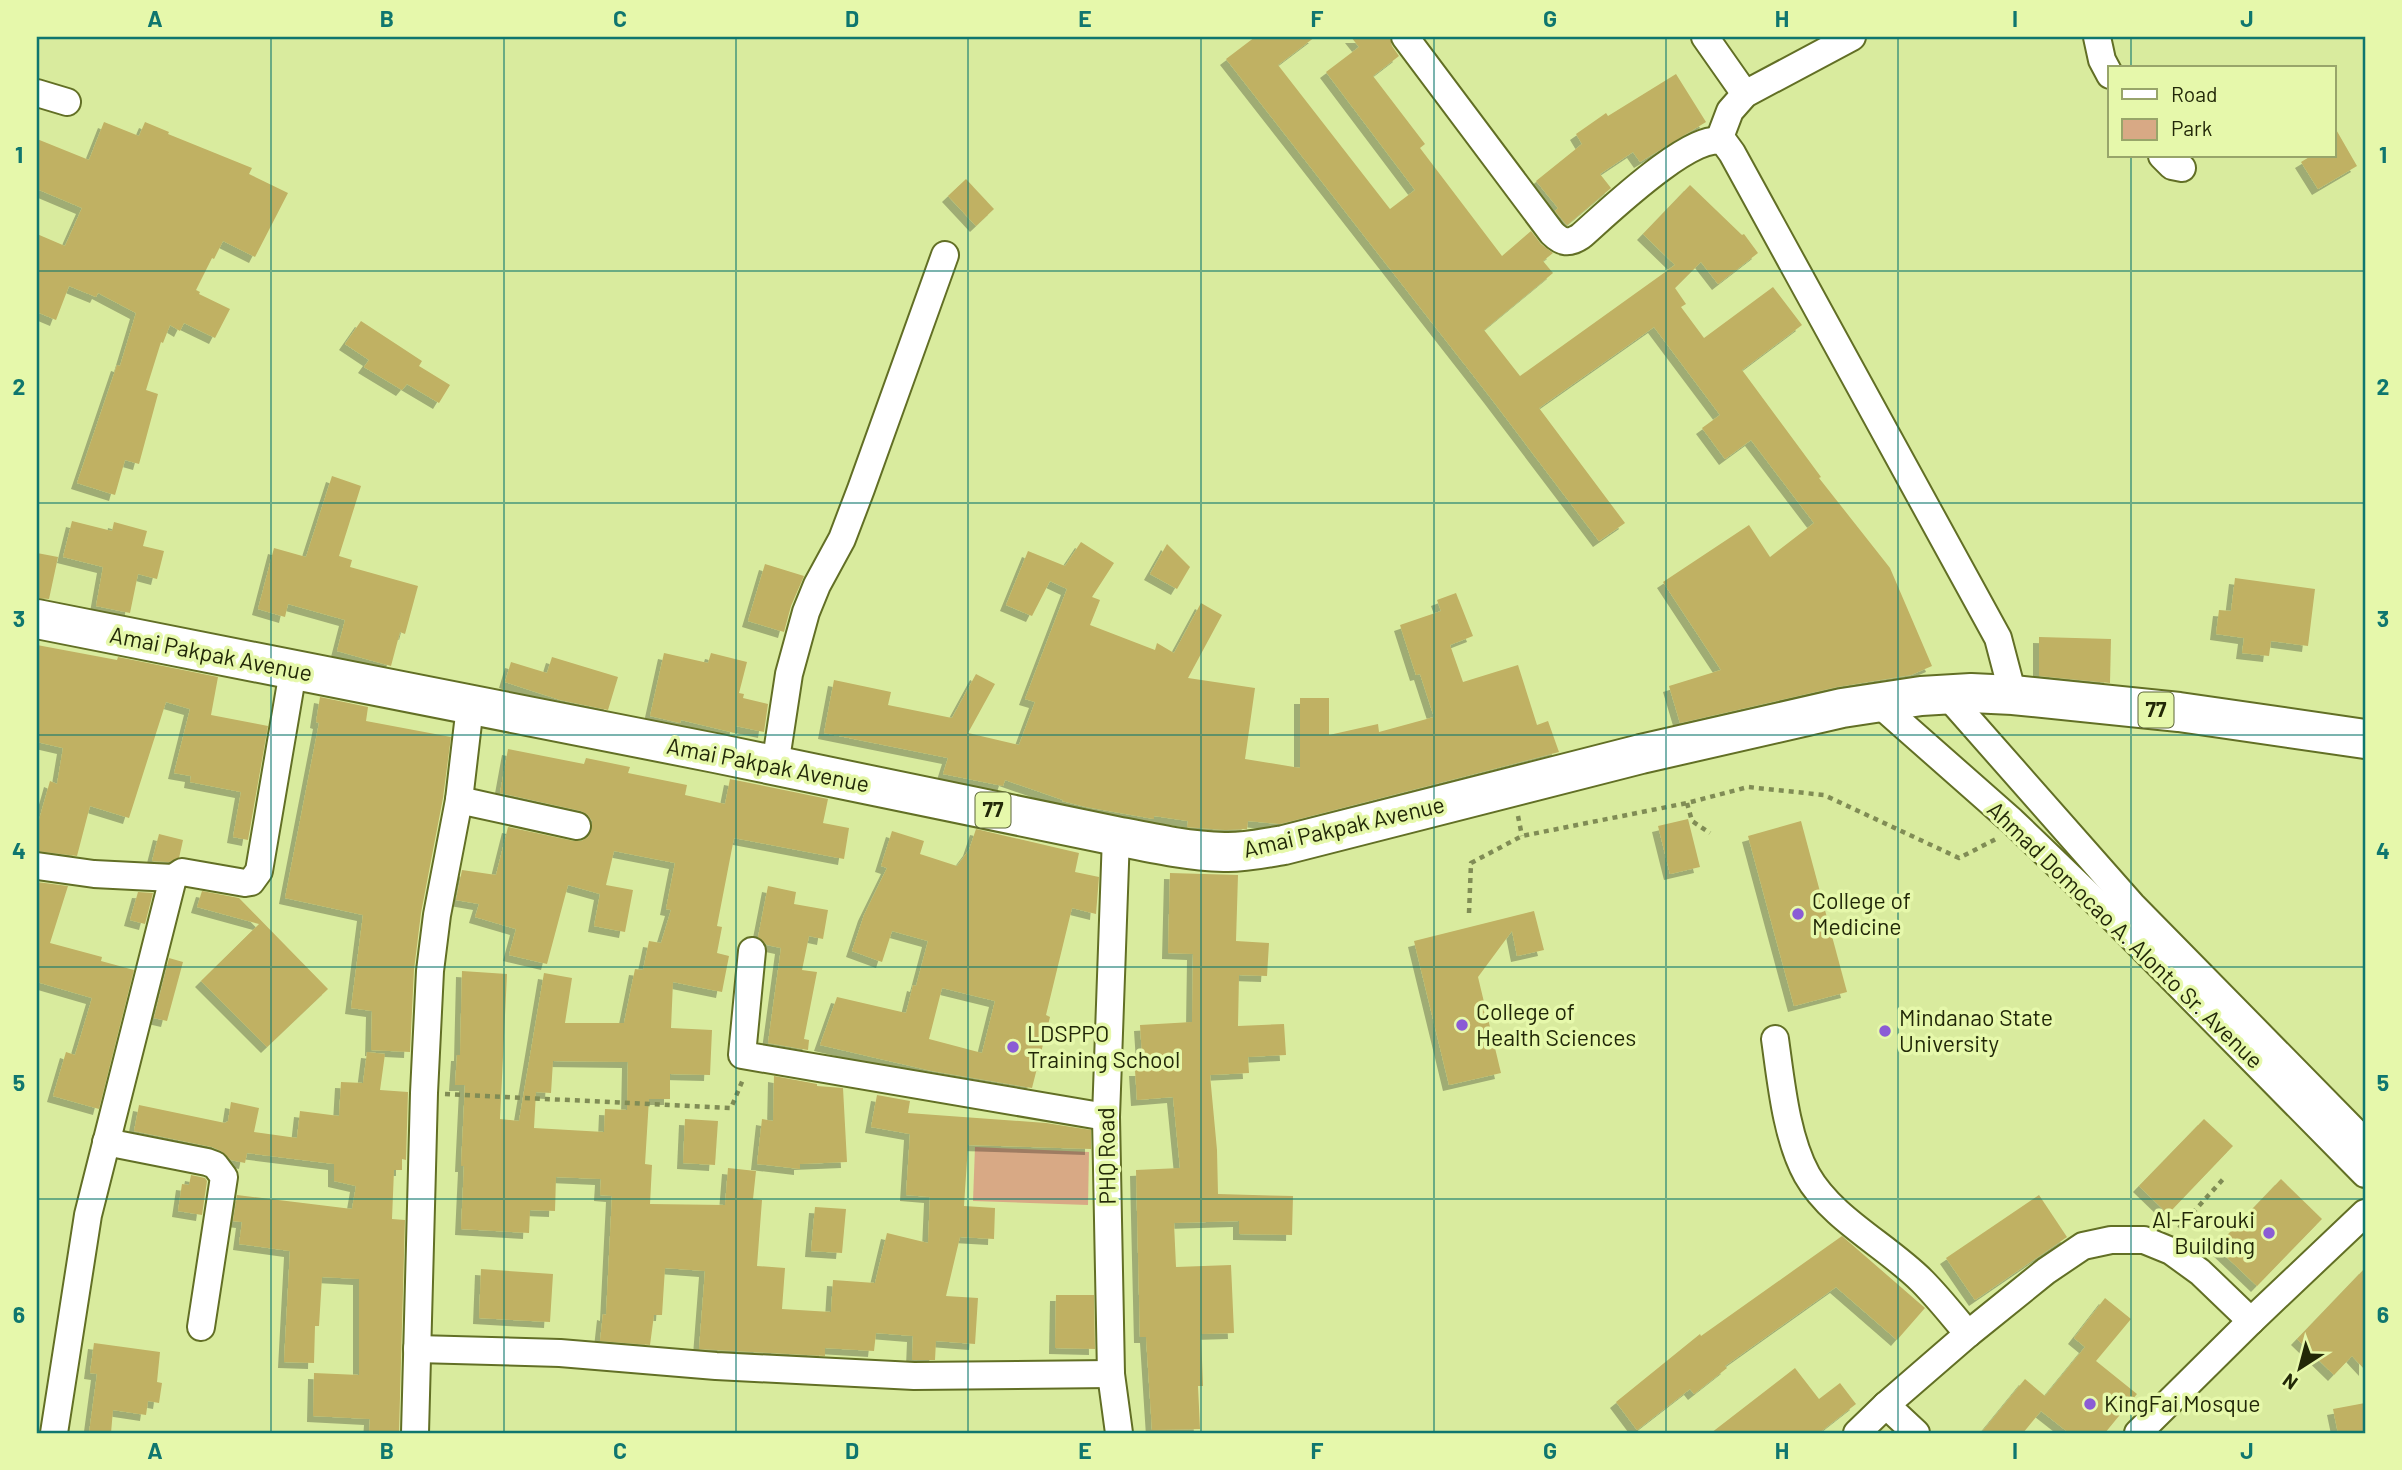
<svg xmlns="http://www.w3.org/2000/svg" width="2402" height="1470" viewBox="0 0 2402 1470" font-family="Barlow,sans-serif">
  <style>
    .green { fill: #d8a985 }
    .building { fill: #c0b163; fill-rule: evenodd; filter: url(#shadow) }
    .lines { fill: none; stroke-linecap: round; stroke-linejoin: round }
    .minor-casing { stroke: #626f25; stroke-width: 30 }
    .highway-casing { stroke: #626f25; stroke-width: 42 }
    .path { stroke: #808c55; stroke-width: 4.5; stroke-dasharray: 5 5; stroke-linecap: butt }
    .minor { stroke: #fff; stroke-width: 26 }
    .highway { stroke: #fff; stroke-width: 38 }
    .grid { fill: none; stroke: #0f766e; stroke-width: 2; stroke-opacity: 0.55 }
    .poi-dot { fill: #8b5cd5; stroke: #e6f8ab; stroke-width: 2.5 }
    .labels { text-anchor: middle; stroke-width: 7; stroke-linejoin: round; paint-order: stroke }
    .shield { fill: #e6f8ab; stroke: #5d6639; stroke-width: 2 }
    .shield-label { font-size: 21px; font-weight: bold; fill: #222808 }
    .street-label { font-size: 23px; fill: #222808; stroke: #e6f8ab }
    .poi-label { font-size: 23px; fill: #222808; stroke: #e6f8ab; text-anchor: start }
    .neatline { fill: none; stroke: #0f766e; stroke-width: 2.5 }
    .grid-label { font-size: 23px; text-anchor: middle; font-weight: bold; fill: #0f766e }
  </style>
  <defs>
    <filter id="shadow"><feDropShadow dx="-6" dy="6" stdDeviation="0" flood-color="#0004"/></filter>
  </defs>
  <rect width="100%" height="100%" fill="#d9eb9e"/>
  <polygon class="green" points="975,1147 1089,1152 1088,1205 973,1201"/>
  <g class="building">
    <polygon points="1255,37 1315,37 1278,65 1390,209 1415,190 1326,72 1359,47 1351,37 1390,37 1392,46 1399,56 1373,76 1425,144 1420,148 1502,256 1531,231 1541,244 1553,253 1543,261 1553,273 1484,330 1520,376 1675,265 1643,234 1690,185 1742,235 1744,234 1758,253 1718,284 1701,262 1675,288 1686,304 1681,307 1704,338 1773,287 1802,325 1742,370 1821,477 1819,478 1890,568 1932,666 1911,675 1837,687 1680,723 1669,686 1721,670 1663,582 1749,525 1770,557 1814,523 1751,440 1725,459 1702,428 1720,415 1654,327 1539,408 1625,523 1599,541 1490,397 1226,59"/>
    <polygon points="1676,74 1706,122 1640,162 1633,152 1600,174 1611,188 1567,225 1566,224 1555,211 1558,208 1536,181 1582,144 1576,134 1606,113 1608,116"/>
    <polygon points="104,122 139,136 145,122 169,132 168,134 252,168 249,174 288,193 255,257 223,241 214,259 212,258 196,290 200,292 199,294 230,309 215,338 184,323 180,331 170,325 163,343 161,342 146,390 158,394 139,464 125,460 115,495 77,483 117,365 120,366 136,313 98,293 96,297 69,286 56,320 37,312 37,234 65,246 82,208 37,189 37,139 89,160"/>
    <polygon points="2334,126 2357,166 2318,189 2301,162 2311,156 2334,156"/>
    <polygon points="966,179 994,209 976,226 948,196"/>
    <polygon points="361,321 422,361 419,366 450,385 439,403 407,384 402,390 364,367 369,360 345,344"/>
    <polygon points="332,476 361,486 339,556 352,560 350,567 418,586 405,634 400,632 391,666 337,651 345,620 288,604 285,617 258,609 274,548 306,557"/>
    <polygon points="72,521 112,531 114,522 147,531 143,546 164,551 157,579 138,574 130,613 96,606 103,567 63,557"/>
    <polygon points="1081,542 1114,563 1092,597 1100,600 1090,625 1155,650 1157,643 1174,653 1201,603 1222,615 1188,678 1255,688 1245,759 1300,768 1300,698 1329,698 1329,735 1378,724 1379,732 1434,717 1420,674 1416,675 1400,625 1441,611 1437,600 1456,593 1473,636 1450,645 1463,682 1518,665 1537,725 1548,721 1559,752 1280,824 1248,821 1247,829 1225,830 1187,827 1188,821 1154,816 1154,819 1086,807 1062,801 1063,800 1005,780 1003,786 943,774 948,758 824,733 834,680 891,692 888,705 952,718 976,674 995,684 968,733 1019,745 1035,702 1025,699 1067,589 1050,581 1032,616 1006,605 1028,551 1065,566"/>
    <polygon points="1167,544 1190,567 1177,589 1150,574"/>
    <polygon points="37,553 58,557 49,599 37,598"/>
    <polygon points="765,564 804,576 791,606 784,632 748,621"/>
    <polygon points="2235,578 2315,589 2308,646 2271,641 2269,656 2242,653 2244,638 2216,634 2219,610 2231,611"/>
    <polygon points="2039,637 2111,639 2110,683 2039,676"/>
    <polygon points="37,645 117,660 118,657 218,677 211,715 268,726 248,840 233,837 241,792 190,782 191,776 174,773 190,709 166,702 129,818 90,806 77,856 37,851 37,827 50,781 57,784 63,748 37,742"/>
    <polygon points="664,653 708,663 711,653 747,662 739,693 744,694 743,698 768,704 764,732 736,726 735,733 681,720 680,723 650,716"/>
    <polygon points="552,657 618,677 608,710 560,700 505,682 511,662 547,673"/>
    <polygon points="320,697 368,707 366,721 451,737 443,798 421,913 414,970 410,1052 371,1050 372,1011 351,1008 363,915 285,898 319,723 316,722"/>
    <path d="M508,749l76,15 2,-6 44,9 -2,6 59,12 -2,10 40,9 5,-25 98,20 -5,24 26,5 -5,31 -110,-21 -17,88 5,1 -5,26 12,3 -7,36 -49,-10 -2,46 41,2 -2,45 -40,-1v25h-21l-4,65 7,1 -2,39 75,1 3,-37 28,3 -3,28 9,1 -5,66 28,2 -3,41 49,3 2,-32 42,3 12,-50 41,10 2,-46 -24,-2 4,-61 -39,-7 6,-32 33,6 -2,12 138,10 45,7v19l-123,-4 -4,61 31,2 -1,31 -34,-2 -14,59 32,2 -3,46 -39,-3 -1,19h-23l1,-24 -37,-3 -2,18 -49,-3v8l-126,-7 6,-78 -40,-3 -3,47h-8l-4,30 -50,-4 3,-27 3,1 6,-119 -12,-1 1,-16 -45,-2 -1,34 -25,-1 -1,23 -68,-4 3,-63h-3l4,-81h-10l2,-30h3l2,-84 45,3 -7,145 19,2 25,-148 28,5 -7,45h59l11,-54 8,1 6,-29 12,2 10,-33 -5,-1 9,-46 -61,-12 -8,34 27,5 -8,42 -31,-6 6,-32 -32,-9 -21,79 -38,-9 7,-26 -41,-12 4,-13 -23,-4 6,-30 34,5 12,-48 66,14h7l7,-4 4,-8v-8l-4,-6 -7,-4 -81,-18zM553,1061l75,1 -1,48 -22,-1 -1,23 -70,-4 2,-36 15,1z"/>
    <polygon points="1688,819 1700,867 1670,874 1658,826"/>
    <polygon points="1801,821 1847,992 1794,1006 1748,836"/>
    <path d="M976,829l103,24 -4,19 24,5 -3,37 -24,-6 -26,107 4,2 -18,71 -100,-17 -112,-26 17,-48 69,16 7,-28 3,1 12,-45 -36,-10 -10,31 -30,-11 12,-36 23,-47 -6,-2 11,-35 32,10 -4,13 37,12 12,-16zM942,988l53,13 -13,52 -53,-14z"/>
    <polygon points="159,834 183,840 179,858 169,862 152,861"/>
    <polygon points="1170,873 1238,875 1236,941 1269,943 1267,976 1239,975 1238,1026 1284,1024 1286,1055 1248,1057 1249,1073 1210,1075 1217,1150 1218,1194 1293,1196 1292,1235 1239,1234 1239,1221 1174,1223 1176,1267 1231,1265 1234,1333 1201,1334 1203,1386 1198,1386 1200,1429 1152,1430 1146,1337 1140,1337 1136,1170 1180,1168 1173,1097 1137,1100 1135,1070 1143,1070 1140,1025 1192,1022 1193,954 1168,953"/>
    <polygon points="37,882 68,886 50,943 102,957 101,961 134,970 99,1109 53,1096 66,1052 75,1055 92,998 37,982"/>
    <polygon points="768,886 796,892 794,904 828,910 823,939 809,936 802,970 817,972 804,1039 809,1040 808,1050 768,1043 781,948 767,945 758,937"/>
    <polygon points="202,891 239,898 328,989 267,1047 201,981 259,924 197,907"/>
    <polygon points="138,892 153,893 145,924 130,920"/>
    <polygon points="1534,911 1544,950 1517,956 1512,931 1478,977 1501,1073 1449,1085 1414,941"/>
    <polygon points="169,958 183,962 167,1021 154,1018"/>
    <polygon points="367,1052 385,1054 380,1090 408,1092 406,1160 402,1159 402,1170 394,1170 392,1219 405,1220 399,1433 369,1433 370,1419 313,1416 314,1373 359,1375 359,1279 322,1277 319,1326 315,1326 314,1363 284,1362 290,1251 239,1244 242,1222 233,1221 237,1195 352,1209 356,1186 334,1181 334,1164 247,1153 245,1163 231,1160 221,1151 212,1147 134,1131 139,1105 225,1123 228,1121 231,1102 259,1108 254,1132 297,1138 300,1111 339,1116 341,1082 363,1083"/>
    <polygon points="774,1076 817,1084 817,1086 843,1088 847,1162 800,1164 800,1169 757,1164 762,1119 773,1121"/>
    <polygon points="685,1119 718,1121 715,1165 683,1163"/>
    <polygon points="2204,1119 2233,1146 2168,1214 2139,1186"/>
    <polygon points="191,1175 205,1178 207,1181 202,1215 178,1211 182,1184 189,1185"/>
    <polygon points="2281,1179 2322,1219 2257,1286 2216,1247"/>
    <polygon points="2039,1195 2067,1237 1975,1300 1946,1258"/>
    <polygon points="815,1207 846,1209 842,1253 811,1251"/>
    <polygon points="1842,1236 1925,1308 1897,1340 1836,1287 1725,1366 1727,1368 1694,1394 1690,1389 1637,1430 1616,1402 1700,1334 1701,1336"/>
    <polygon points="2365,1268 2365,1370 2352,1356 2334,1375 2297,1339"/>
    <polygon points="481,1269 553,1274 550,1322 479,1318"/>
    <polygon points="1056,1295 1094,1295 1095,1349 1055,1348"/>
    <polygon points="2105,1298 2131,1319 2096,1361 2137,1394 2105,1433 2069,1433 2041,1411 2023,1433 1981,1433 2025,1379 2045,1396 2085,1347 2074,1338"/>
    <polygon points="94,1343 160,1352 157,1382 162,1383 159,1403 148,1401 146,1415 113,1410 111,1433 89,1433 97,1374 90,1373"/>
    <polygon points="1795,1368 1819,1399 1840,1383 1856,1404 1819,1433 1711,1433"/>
    <polygon points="2365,1403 2365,1433 2338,1433 2333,1409"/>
  </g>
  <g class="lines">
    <defs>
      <g id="minor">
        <path d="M1405,37l147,196c10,10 17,11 29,3 23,-20 114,-108 143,-94l8,11 266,485 15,57"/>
        <polyline points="1705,37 1745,94"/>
        <polyline points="2097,37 2102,60 2110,75"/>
        <polyline points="37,93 67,102"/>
        <polyline points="1719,140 1730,111 1745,94 1852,37"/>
        <polyline points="2162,156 2172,166 2182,168"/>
        <polyline points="1946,694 2132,905 2365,1142"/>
        <polyline points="1877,702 2012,821 2116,921 2365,1174"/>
        <polyline points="775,766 789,674 806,612 817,585 842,539 861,489 945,255"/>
        <polyline points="459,800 577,826"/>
        <polyline points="1116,836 1106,1117 1111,1374 1119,1433"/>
        <polyline points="37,866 94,874 173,878"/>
        <polyline points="752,951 742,1055 1106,1117"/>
        <path d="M1775,1039c6,42 11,98 32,136 25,44 79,70 115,106 16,16 31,35 46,53"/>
        <polyline points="106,1142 207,1162 215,1165 224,1177 201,1327"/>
        <polyline points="417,1349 560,1353 716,1366 914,1376 1111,1374"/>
        <polyline points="1886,1405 1916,1433"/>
        <polyline points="54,1433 88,1215 173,878 182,872 245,883 251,882 259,871 293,671"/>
        <polyline points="415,1433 424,1093 430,971 437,915 459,800 470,706"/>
        <polyline points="1857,1433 1886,1405 1968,1334 2046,1271 2083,1246 2111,1240 2144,1240 2171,1251 2200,1272 2251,1321"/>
        <polyline points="2138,1433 2251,1321 2365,1213"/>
      </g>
      <path id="highway" d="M37,619l678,134 401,83c35,7 72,15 108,16 20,1 40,-4 60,-7l357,-91 201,-46 79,-12 50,-3 42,2 166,17 186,27"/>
    </defs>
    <use href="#minor" class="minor-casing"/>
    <use href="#highway" class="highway-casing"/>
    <g class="path">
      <polyline points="1687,803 1692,821 1710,833"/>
      <polyline points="1518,816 1522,836"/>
      <polyline points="1469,913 1471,863 1522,836 1687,803 1748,787 1824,795 1959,858 1998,838"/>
      <polyline points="445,1094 731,1108 744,1077"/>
      <polyline points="2179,1228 2225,1177"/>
    </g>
    <use href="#minor" class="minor"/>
    <use href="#highway" class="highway"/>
  </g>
  <path class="grid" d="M271,37v1396M504,37v1396M736,37v1396M968,37v1396M1201,37v1396M1434,37v1396M1666,37v1396M1898,37v1396M2131,37v31M2131,156v1277M37,271h2328M37,503h2328M37,735h2328M37,967h2328M37,1199h2328"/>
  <g class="poi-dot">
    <circle cx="1798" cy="914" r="7"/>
    <circle cx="1462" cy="1025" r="7"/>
    <circle cx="1885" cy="1031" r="7"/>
    <circle cx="1013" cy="1047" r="7"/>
    <circle cx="2269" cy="1233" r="7"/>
    <circle cx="2090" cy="1404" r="7"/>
  </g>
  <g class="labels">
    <g class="shield">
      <rect x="2138.5" y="692.5" width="35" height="35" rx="5"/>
      <rect x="975.5" y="792.5" width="35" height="35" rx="5"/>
    </g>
    <g class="shield-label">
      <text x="2156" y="717">77</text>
      <text x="993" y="817">77</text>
    </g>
    <g class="street-label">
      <text transform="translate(211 654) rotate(11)" y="8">Amai Pakpak Avenue</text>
      <text transform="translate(768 765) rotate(11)" y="8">Amai Pakpak Avenue</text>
      <text transform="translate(1344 827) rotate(-13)" y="8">Amai Pakpak Avenue</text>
      <text transform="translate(2125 935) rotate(44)" y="8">Ahmad Domocao A. Alonto Sr. Avenue</text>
      <text transform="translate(1107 1156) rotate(-91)" y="8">PHQ Road</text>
    </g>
    <g class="poi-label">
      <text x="1812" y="909">College of<tspan x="1812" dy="26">Medicine</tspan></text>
      <text x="1476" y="1020">College of<tspan x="1476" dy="26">Health Sciences</tspan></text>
      <text x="1899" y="1026">Mindanao State<tspan x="1899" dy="26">University</tspan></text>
      <text x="1027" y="1042">LDSPPO<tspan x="1027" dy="26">Training School</tspan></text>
      <text x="2255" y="1228" text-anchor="end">Al-Farouki<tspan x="2255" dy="26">Building</tspan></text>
      <text x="2104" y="1412">KingFai Mosque</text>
    </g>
  </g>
  <rect width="2402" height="1470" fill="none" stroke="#e6f8ab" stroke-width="77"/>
  <rect x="2108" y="66" width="228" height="91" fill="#e6f8ab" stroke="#98a56a" stroke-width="2"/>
  <rect x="2122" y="89" width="35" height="10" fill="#ffffff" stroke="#98a56a" stroke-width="2"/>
  <text x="2171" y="102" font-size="21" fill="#222808">Road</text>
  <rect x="2122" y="119" width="35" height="21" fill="#d8a985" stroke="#98a56a" stroke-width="2"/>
  <text x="2171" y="136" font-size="21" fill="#222808">Park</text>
  <g transform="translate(2300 1368) rotate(216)" stroke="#e6f8ab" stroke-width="5" paint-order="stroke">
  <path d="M0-5L12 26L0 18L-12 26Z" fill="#222808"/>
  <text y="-10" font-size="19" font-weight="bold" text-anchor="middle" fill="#222808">N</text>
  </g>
  <rect x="38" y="38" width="2326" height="1394" class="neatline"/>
  <g class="grid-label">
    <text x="155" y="27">A</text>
    <text x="387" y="27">B</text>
    <text x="620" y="27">C</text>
    <text x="852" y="27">D</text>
    <text x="1085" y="27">E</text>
    <text x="1317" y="27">F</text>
    <text x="1550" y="27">G</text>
    <text x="1782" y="27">H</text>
    <text x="2015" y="27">I</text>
    <text x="2247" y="27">J</text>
    <text x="19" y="163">1</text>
    <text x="2383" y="163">1</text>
    <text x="19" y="395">2</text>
    <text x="2383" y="395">2</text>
    <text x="19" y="627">3</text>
    <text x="2383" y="627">3</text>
    <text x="19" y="859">4</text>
    <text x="2383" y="859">4</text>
    <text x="19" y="1091">5</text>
    <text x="2383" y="1091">5</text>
    <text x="19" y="1323">6</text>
    <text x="2383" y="1323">6</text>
    <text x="155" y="1459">A</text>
    <text x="387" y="1459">B</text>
    <text x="620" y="1459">C</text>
    <text x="852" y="1459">D</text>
    <text x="1085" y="1459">E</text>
    <text x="1317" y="1459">F</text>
    <text x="1550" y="1459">G</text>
    <text x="1782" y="1459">H</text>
    <text x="2015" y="1459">I</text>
    <text x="2247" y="1459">J</text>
  </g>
</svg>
